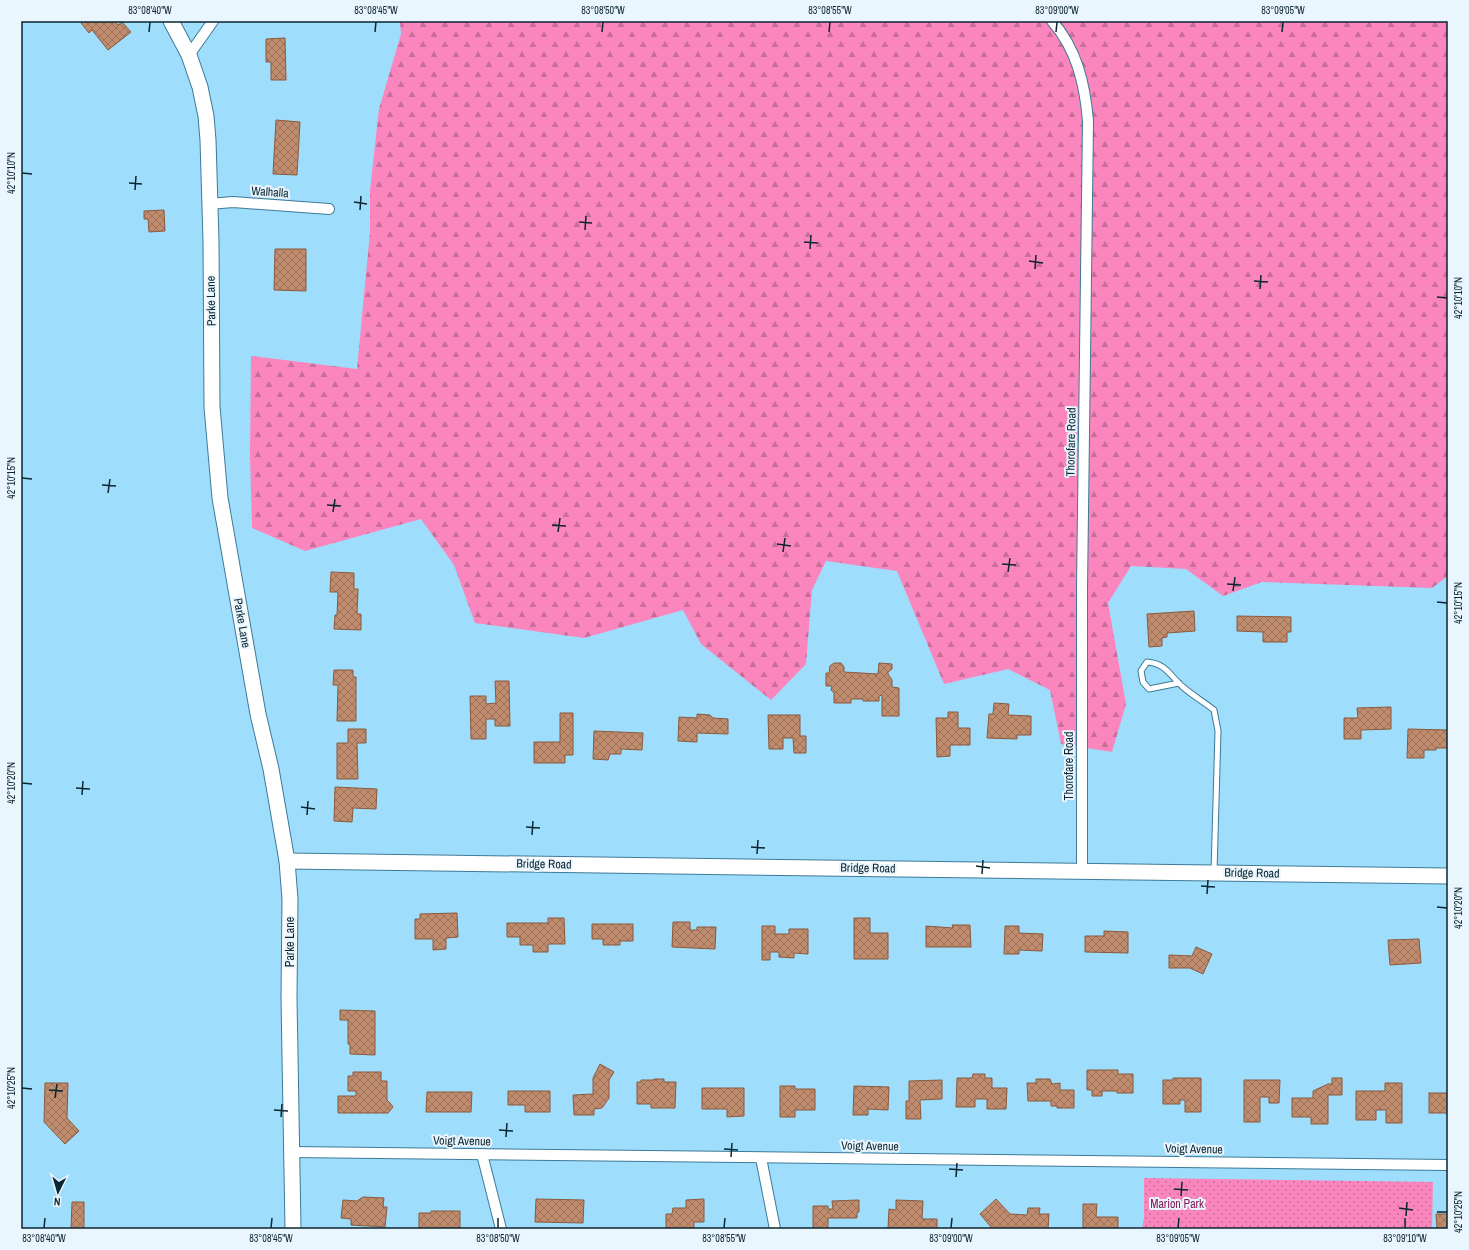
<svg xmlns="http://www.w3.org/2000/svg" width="1469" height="1250" viewBox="0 0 1469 1250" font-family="'Archivo Narrow',sans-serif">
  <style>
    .green { fill: url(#green-dots) }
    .forest { fill: url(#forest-firs) }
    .building { fill: url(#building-cross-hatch); stroke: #8a593c }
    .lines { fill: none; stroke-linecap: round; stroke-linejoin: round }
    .lane-casing { stroke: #3e7a97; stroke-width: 7 }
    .street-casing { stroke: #3e7a97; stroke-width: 12 }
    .secondary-casing { stroke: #3e7a97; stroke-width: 17 }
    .lane { stroke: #fff; stroke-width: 5 }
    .street { stroke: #fff; stroke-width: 10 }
    .secondary { stroke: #fff; stroke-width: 15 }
    .ticks { fill: none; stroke: #0b2531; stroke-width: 1.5 }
    .labels { text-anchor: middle; stroke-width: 4; stroke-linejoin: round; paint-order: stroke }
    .street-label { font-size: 12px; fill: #0b2531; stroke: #eaf6fd }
    .park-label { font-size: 12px; fill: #871958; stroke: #eaf6fd }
    .neatline { fill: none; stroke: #0b2531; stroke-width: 1.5 }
    .ticks-label { font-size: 10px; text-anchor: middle; fill: #0b2531 }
  </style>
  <defs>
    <pattern id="green-dots" width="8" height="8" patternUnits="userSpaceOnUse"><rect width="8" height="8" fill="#fb85bd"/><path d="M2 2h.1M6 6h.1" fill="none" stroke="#c96d9a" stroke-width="1.8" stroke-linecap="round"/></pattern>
    <pattern id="forest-firs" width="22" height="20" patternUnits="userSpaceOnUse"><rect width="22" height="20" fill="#fb85bd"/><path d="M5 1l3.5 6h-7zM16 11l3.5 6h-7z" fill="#c96d9a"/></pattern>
    <pattern id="building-cross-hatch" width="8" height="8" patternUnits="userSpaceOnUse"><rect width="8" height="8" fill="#c18c6d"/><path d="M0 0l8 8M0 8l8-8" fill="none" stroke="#9b725a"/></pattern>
  </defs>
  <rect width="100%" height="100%" fill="#9fddfd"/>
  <polygon class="green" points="1144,1178 1433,1182 1432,1229 1142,1229 1144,1218"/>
  <polygon class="forest" points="400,21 1448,21 1448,576 1432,588 1262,582 1223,596 1186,569 1131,566 1108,603 1126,704 1112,752 1061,744 1050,690 1008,669 944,684 897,571 826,561 812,590 806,664 771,700 701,644 683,610 584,638 475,623 454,565 421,519 305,551 252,528 250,455 251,356 357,369 370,232 370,190 379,109 401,34"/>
  <g class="building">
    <polygon points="83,21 115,21 118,25 122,22 131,32 108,50 92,30 89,33 81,23"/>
    <polygon points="285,38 286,80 271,80 271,62 266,62 266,39"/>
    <polygon points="276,120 300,122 297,175 273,174"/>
    <polygon points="164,210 165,231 149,232 148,219 144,219 144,211"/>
    <polygon points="275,249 306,249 306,291 274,290"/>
    <polygon points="331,572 354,573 354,589 358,589 357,614 361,614 361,630 334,629 335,615 337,615 338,592 330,592"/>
    <polygon points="1194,611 1195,631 1167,633 1167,637 1162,638 1162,646 1149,647 1147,614"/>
    <polygon points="1237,616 1291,617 1291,632 1287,632 1287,642 1263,642 1263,632 1237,631"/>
    <polygon points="834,663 841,663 844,667 844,672 878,674 879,663 892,664 892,669 888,672 888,674 892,680 892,687 899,688 899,716 882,716 882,695 879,696 879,701 863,701 863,699 851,699 851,703 834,703 834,693 831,690 832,686 826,686 826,673 829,673 830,666"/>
    <polygon points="334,670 353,670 353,677 356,677 356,721 337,721 338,685 333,685"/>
    <polygon points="495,681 509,681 510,726 495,726 495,719 486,719 486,739 471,739 470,696 486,696 486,704 496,703"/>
    <polygon points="994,703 1009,704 1008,715 1031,716 1031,735 1017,735 1017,739 987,738 989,714 993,714"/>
    <polygon points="1391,707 1391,729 1361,730 1361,739 1344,739 1344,718 1358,718 1357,708"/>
    <polygon points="948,712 958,712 958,728 970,728 970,745 950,745 950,756 937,757 936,718 948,718"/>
    <polygon points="560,713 573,713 573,755 565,755 565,763 534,763 534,742 560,742"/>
    <polygon points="697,714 710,715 713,718 728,719 728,734 697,733 697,742 678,741 679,717 697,718"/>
    <polygon points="768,715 800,715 800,736 806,736 806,753 794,753 793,738 783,738 783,749 769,749"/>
    <polygon points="348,729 366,729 366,743 357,743 358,779 337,779 337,743 348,743"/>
    <polygon points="1408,729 1448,730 1448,748 1436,748 1436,750 1424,750 1424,758 1407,758"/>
    <polygon points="594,731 643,733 642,750 621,749 621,754 610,754 608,760 593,759"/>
    <polygon points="335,787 377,789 376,809 353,808 352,822 334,821"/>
    <polygon points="457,913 458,937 446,938 446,949 433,950 433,939 415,939 415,919 420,919 420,914"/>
    <polygon points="548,918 564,918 565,944 548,944 548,952 533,952 533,945 520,945 520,937 507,937 507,923 548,923"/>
    <polygon points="854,918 870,918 870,933 888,933 888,959 854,959"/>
    <polygon points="673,922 690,922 690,930 697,930 697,927 716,927 715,949 672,947"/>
    <polygon points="592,924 633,924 633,941 620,941 620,945 603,945 603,939 592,939"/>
    <polygon points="952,925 970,925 971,947 926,947 926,926 953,928"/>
    <polygon points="762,926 775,926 775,934 789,934 789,929 808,929 808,954 794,953 794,958 779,957 779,952 770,952 770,960 762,960"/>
    <polygon points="1005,926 1019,926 1019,933 1043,934 1042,951 1019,950 1019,954 1004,954"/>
    <polygon points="1104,931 1128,932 1128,953 1085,952 1085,936 1104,936"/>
    <polygon points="1419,939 1421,963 1390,965 1388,940"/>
    <polygon points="1196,947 1212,954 1203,974 1190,968 1169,968 1169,955 1192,956"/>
    <polygon points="340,1010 375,1011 375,1055 350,1054 350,1044 348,1044 348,1020 340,1020"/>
    <polygon points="600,1064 614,1072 609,1080 609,1098 602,1108 594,1109 594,1115 574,1115 573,1095 593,1094 593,1078"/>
    <polygon points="1087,1070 1118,1070 1118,1074 1133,1074 1133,1093 1117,1093 1117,1091 1102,1091 1102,1096 1092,1096 1092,1090 1087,1090"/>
    <polygon points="353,1072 381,1072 381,1081 387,1081 387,1100 390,1103 393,1107 388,1113 338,1113 338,1096 356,1096 356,1091 348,1091 348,1076 353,1076"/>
    <polygon points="973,1074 985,1074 985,1078 992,1078 992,1088 1007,1088 1006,1109 987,1109 987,1099 975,1099 975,1107 956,1107 957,1078 972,1078"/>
    <polygon points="1173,1078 1201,1078 1201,1112 1185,1112 1185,1100 1180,1100 1180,1104 1163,1104 1163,1080 1173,1080"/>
    <polygon points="1332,1078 1342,1078 1342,1095 1328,1095 1328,1124 1311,1124 1311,1117 1292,1117 1292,1098 1313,1098 1313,1091 1328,1084 1332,1084"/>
    <polygon points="654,1079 664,1079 664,1082 676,1082 675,1108 651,1108 651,1104 637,1104 637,1082 641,1082 641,1080 654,1080"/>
    <polygon points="1036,1079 1050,1079 1052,1084 1060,1083 1060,1090 1074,1090 1074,1108 1057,1108 1057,1106 1051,1106 1051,1101 1028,1101 1027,1083 1036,1083"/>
    <polygon points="942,1080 942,1099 920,1100 921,1119 906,1119 906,1101 909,1101 909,1081"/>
    <polygon points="1244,1080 1280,1080 1279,1103 1269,1103 1269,1097 1260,1097 1260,1122 1244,1122"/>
    <polygon points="45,1083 68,1083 67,1118 79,1131 65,1144 44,1122"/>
    <polygon points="1385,1083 1402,1083 1402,1123 1386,1123 1386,1110 1376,1110 1376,1120 1356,1120 1356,1091 1385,1091"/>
    <polygon points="780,1086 795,1086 795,1089 815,1089 815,1110 795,1110 795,1117 780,1117"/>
    <polygon points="854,1086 889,1087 888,1110 868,1109 868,1115 853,1115"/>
    <polygon points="702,1088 744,1088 744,1116 727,1117 727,1109 702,1109"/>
    <polygon points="508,1091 550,1091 550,1112 525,1112 525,1105 508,1105"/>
    <polygon points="427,1092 472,1092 471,1112 426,1112"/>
    <rect x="1429" y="1093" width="19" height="20"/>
    <polygon points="363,1197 384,1198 383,1207 387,1207 385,1227 351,1225 351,1219 341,1218 343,1200 357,1201"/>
    <polygon points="536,1199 584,1200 583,1223 535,1222"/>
    <polygon points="704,1199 704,1222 694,1222 694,1229 666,1229 666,1214 672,1214 673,1208 686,1208 686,1200"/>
    <polygon points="996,1199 1010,1214 1027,1215 1028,1208 1040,1208 1039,1214 1049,1214 1048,1229 989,1229 991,1227 980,1214"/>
    <polygon points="859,1200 859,1212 857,1212 857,1218 828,1218 828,1229 813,1229 813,1206 828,1206 828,1209 833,1209 832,1201"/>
    <polygon points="896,1200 923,1201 922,1219 937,1219 937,1229 888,1228 889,1209 896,1210"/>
    <polygon points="72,1202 84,1202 84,1229 71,1229"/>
    <polygon points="1083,1204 1097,1204 1096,1217 1118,1217 1118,1229 1083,1229"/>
    <polygon points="431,1211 460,1211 460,1228 419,1229 419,1213 431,1213"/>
    <polygon points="1436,1214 1448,1214 1448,1229 1437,1229"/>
  </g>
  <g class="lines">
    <defs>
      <path id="lane" d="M1179,683l-30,6 -6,-7 -2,-11 6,-9c20,2 22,13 36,25 9,8 21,15 31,23l4,21 -4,141"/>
      <g id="street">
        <path d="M1052,21c25,28 33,64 36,100l-6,468v282"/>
        <polyline points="189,55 213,21"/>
        <polyline points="209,204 233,202 329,209"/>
        <polyline points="291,1152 1448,1165"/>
        <polyline points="482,1154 501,1229"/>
        <polyline points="761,1158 775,1229"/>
      </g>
      <g id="secondary">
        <polyline points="171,21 189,55 200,87 206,116 208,140 211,241 212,407 220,498 258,714 271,769 287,861 290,899 289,998 293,1229"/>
        <polyline points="287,861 1448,876"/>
      </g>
    </defs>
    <use href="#lane" class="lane-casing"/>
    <use href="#street" class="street-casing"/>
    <use href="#secondary" class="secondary-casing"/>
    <use href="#lane" class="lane"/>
    <use href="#street" class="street"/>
    <use href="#secondary" class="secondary"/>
  </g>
  <path class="ticks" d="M149,32l1,-10M375,32l1,-10M602,32l1,-10M829,32l1,-10M1056,32l1,-10M1282,32l1,-10M22,173l10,1M129,183l13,1M135,190l1,-14M354,202l13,2M360,210l1,-14M579,222l13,1M585,230l1,-14M804,242l14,1M810,249l1,-14M1029,261l14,2M1035,269l1,-14M1254,281l14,1M1260,289l1,-14M1437,297l10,1M22,478l10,1M102,485l14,1M108,493l2,-14M327,505l14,1M333,512l2,-13M552,525l14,1M558,532l2,-14M777,544l14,2M783,552l2,-14M1002,564l14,1M1008,572l2,-14M1227,584l14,1M1233,591l2,-14M1437,602l10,1M22,783l10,1M76,788l14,1M82,795l1,-14M301,807l14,2M307,815l1,-14M526,827l14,1M532,835l1,-14M751,847l14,1M757,854l1,-14M976,866l14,2M982,874l1,-14M1201,886l14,1M1207,894l1,-14M1437,907l10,1M22,1088l10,1M49,1090l14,1M55,1098l2,-14M274,1110l14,1M281,1117l1,-13M499,1130l14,1M506,1137l1,-14M724,1149l14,1M731,1157l1,-14M949,1169l14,1M956,1177l1,-14M1174,1189l14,1M1181,1196l1,-14M1399,1208l14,2M1437,1212h10M1406,1216l1,-14M44,1228l1,-10M271,1228l1,-10M498,1228v-10M724,1228l1,-10M951,1228l1,-10M1178,1228l1,-10M1405,1228v-10"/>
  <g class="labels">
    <g class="street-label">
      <text transform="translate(270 192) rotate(4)" y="4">Walhalla</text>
      <text transform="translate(211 301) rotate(-91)" y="4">Parke Lane</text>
      <text transform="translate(1071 442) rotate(-89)" y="4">Thorofare Road</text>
      <text transform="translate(242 623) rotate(80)" y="4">Parke Lane</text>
      <text transform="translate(1069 766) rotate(-90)" y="4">Thorofare Road</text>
      <text transform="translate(544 864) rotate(1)" y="4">Bridge Road</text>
      <text transform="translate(868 868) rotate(1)" y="4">Bridge Road</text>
      <text transform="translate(1252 873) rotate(1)" y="4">Bridge Road</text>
      <text transform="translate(290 942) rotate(-90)" y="4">Parke Lane</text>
      <text transform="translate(462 1141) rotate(1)" y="4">Voigt Avenue</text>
      <text transform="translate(870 1146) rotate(1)" y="4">Voigt Avenue</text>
      <text transform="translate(1194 1149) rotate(1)" y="4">Voigt Avenue</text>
    </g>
    <g class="park-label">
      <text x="1177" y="1208">Marion Park</text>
    </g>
  </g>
  <rect width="1469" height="1250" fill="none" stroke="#eaf6fd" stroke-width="44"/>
  <g transform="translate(58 1192) rotate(185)" stroke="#eaf6fd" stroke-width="3" paint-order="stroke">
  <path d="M0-3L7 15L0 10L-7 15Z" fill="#0b2531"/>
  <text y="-6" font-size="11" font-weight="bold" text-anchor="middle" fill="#0b2531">N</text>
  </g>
  <rect x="22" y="22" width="1425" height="1206" class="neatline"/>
  <g class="ticks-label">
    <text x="150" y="14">83°08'40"W</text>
    <text x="376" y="14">83°08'45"W</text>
    <text x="603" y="14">83°08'50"W</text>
    <text x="830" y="14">83°08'55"W</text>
    <text x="1057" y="14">83°09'00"W</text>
    <text x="1283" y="14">83°09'05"W</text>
    <text transform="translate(11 173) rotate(-90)" y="4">42°10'10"N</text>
    <text transform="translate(1458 298) rotate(-90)" y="4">42°10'10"N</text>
    <text transform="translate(11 478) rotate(-90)" y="4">42°10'15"N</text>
    <text transform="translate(1458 603) rotate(-90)" y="4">42°10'15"N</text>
    <text transform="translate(11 783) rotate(-90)" y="4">42°10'20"N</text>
    <text transform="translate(1458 908) rotate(-90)" y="4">42°10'20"N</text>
    <text transform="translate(11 1088) rotate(-90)" y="4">42°10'25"N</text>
    <text transform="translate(1458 1212) rotate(-90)" y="4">42°10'25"N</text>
    <text x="44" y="1242">83°08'40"W</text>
    <text x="271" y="1242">83°08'45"W</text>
    <text x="498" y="1242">83°08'50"W</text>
    <text x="724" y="1242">83°08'55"W</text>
    <text x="951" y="1242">83°09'00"W</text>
    <text x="1178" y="1242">83°09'05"W</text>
    <text x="1405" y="1242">83°09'10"W</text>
  </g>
</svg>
